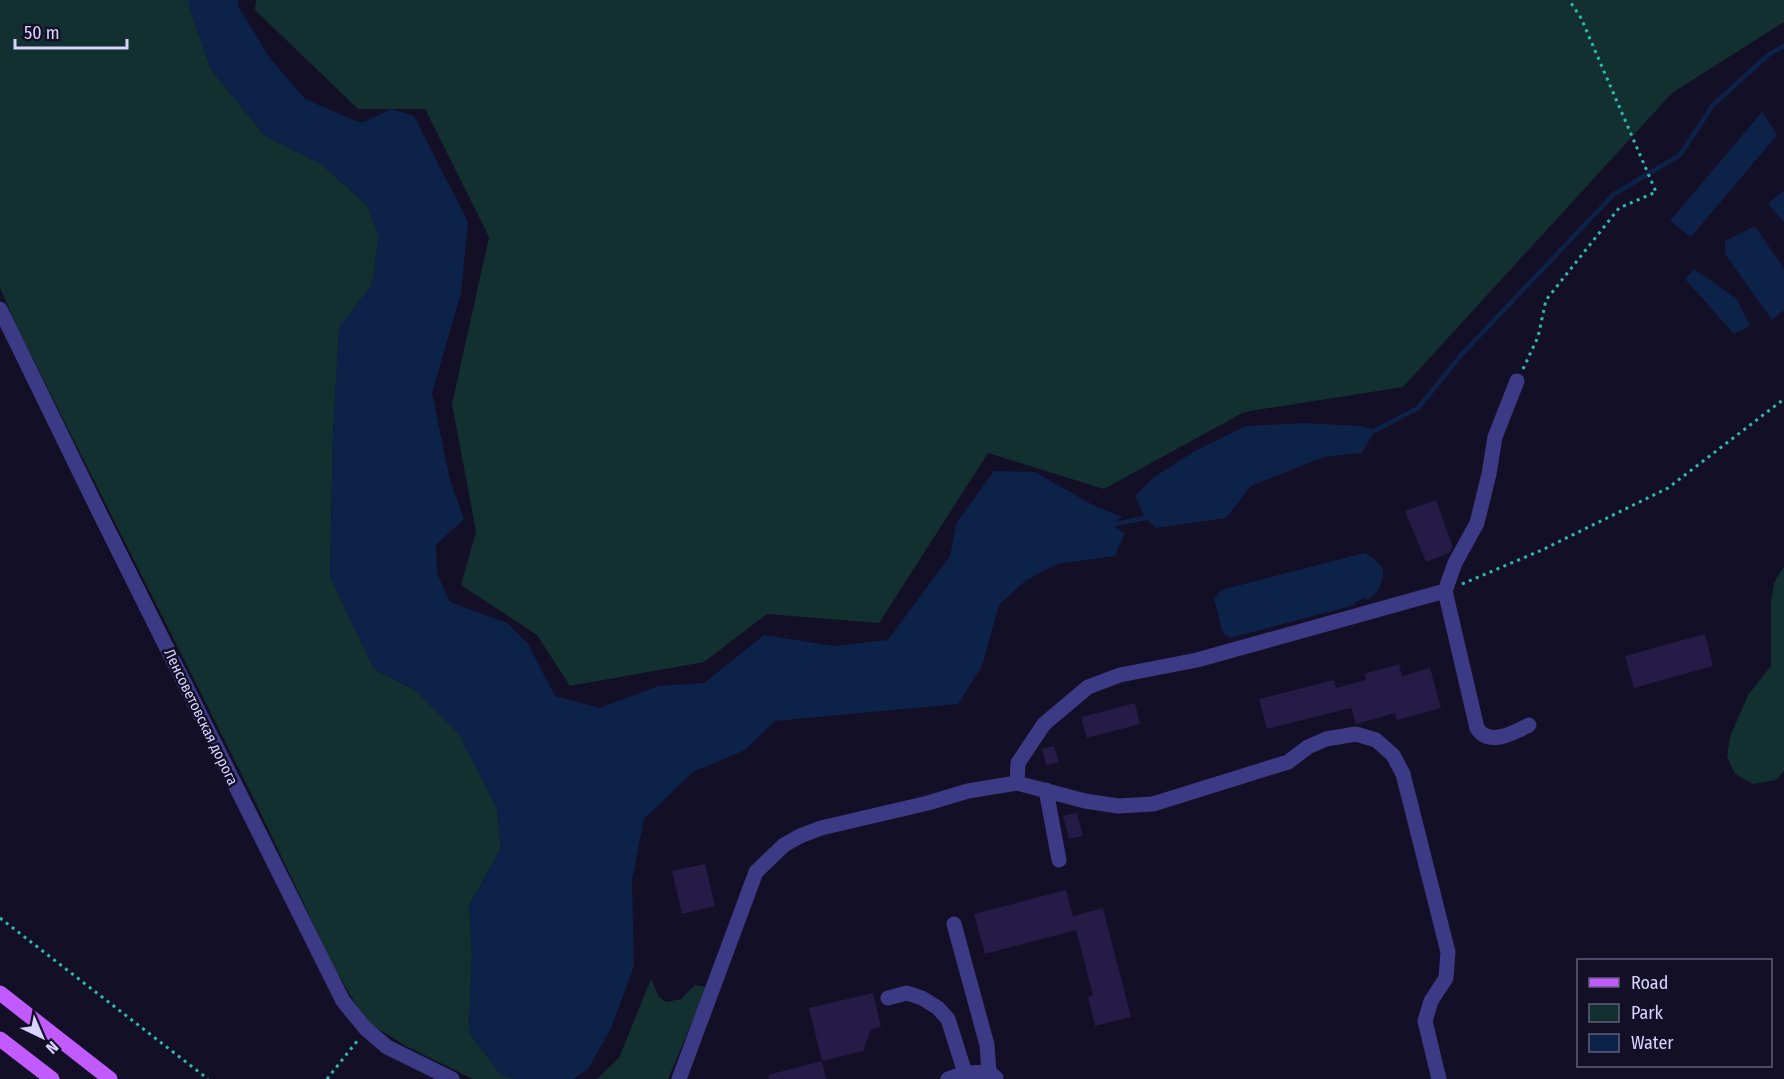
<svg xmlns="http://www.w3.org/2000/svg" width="1784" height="1079" viewBox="0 0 1784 1079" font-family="'Fira Sans Condensed',sans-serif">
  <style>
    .green { fill: #12302f }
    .water { fill: #0c2248 }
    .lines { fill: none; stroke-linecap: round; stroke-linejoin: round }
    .stream { stroke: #0c2248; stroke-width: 4.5 }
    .building { fill: #241b47 }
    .path { stroke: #2fb8b0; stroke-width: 3; stroke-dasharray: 3 4.5; stroke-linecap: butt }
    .minor { stroke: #3d3a85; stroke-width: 15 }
    .major { stroke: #c25bff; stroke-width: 15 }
    .labels { text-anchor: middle; stroke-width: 5; stroke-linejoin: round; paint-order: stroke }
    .street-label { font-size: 15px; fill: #d9d4ff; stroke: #130f26 }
  </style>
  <rect width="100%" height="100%" fill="#130f26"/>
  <g class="green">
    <polygon points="0,0 189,0 189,6 211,69 265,136 320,163 368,206 379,237 372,285 339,328 333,434 330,576 374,669 415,690 459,734 497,808 501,848 469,906 472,952 469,1032 500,1074 514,1079 473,1079 406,1046 372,1025 355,1003 333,965 253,797 18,329 0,288"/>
    <polygon points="256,0 1784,0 1784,22 1672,93 1403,387 1244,412 1104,489 988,453 879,623 767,614 704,662 570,686 537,635 461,585 476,532 452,404 489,237 425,109 358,109 255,10"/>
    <polygon points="1784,566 1784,771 1776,780 1753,784 1735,774 1727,757 1730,737 1748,695 1771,666 1771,603 1774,583"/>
    <polygon points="651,979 659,997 666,1002 681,999 695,985 707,987 668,1079 597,1079 619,1058"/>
  </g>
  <g class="water">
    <polygon points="189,0 239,0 238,6 269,57 305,99 361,123 392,109 414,116 468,222 461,293 432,393 450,480 464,519 436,545 437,574 450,602 507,623 528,644 555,696 600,708 658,686 704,683 764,635 834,646 888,640 950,556 957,522 994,471 1035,472 1091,504 1122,517 1111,525 1125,533 1115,556 1057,564 1025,581 999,605 982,666 958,704 775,721 745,750 693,772 644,819 632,880 634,966 611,1028 588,1069 573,1079 514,1079 500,1074 469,1032 472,952 469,906 501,848 497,808 459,734 415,690 374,669 330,576 333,434 339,328 372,285 379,237 368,206 320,163 265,136 211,69 189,6"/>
    <polygon points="1762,112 1777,135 1691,237 1670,221"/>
    <polygon points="1784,190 1784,222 1768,204"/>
    <polygon points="1755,226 1784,269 1784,310 1772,320 1725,254 1725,241"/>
    <polygon points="1694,269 1736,298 1750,326 1734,334 1685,279"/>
    <polygon points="1303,423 1363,426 1375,431 1362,453 1324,457 1251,486 1226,518 1156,528 1145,518 1135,496 1153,478 1193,452 1246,426"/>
    <path d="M1364,553l8,4 11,11c2,11 -5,26 -15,32l-5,-2 -12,8 -121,32 -7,-5 -9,-34 7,-9z"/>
  </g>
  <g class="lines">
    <g class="stream">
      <polyline points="1370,433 1418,408 1462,354 1614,194 1680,155 1713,105 1768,55 1784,46"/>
      <polyline points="1106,526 1145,518 1149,514"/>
    </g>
  </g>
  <g class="building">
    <polygon points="1436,500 1453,547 1449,553 1426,562 1405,511"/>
    <polygon points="1705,634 1713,666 1634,688 1625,656"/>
    <polygon points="1399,664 1402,676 1430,668 1441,708 1397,720 1395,713 1356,724 1351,708 1267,729 1259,699 1334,680 1336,688 1366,680 1364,674"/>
    <polygon points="1135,703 1140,724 1087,738 1081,717"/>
    <polygon points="1054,746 1059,762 1046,765 1042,749"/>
    <polygon points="1077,813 1083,836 1069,839 1063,816"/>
    <polygon points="705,864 715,906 682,914 672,871"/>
    <polygon points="1066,890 1073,916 1103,908 1131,1017 1095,1026 1088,997 1093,995 1076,930 985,954 974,914"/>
    <polygon points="873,993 881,1027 871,1029 863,1051 822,1061 826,1079 769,1079 768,1075 822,1061 809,1008"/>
  </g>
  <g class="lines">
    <g class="path">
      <polyline points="1523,369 1538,337 1546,300 1619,208 1656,192 1581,18 1569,0"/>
      <polyline points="1462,584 1542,550 1668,488 1784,399"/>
      <polyline points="0,918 208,1079"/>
      <polyline points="327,1079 358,1040"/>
    </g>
    <g class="minor">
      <polyline points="0,309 100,514 343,1001 366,1029 387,1047 452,1079"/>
      <path d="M1517,381l-22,56 -6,37 -12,49 -22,40 -10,28 32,137c12,19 36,5 52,-3"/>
      <polyline points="1017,783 1018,763 1044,724 1088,687 1120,675 1197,660 1445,591"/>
      <polyline points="1046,790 1059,860"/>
      <polyline points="954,924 987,1045 989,1072"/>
      <polyline points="888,998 907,993 922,998 938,1008 948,1019 965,1073"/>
      <polyline points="679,1079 756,872 784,845 800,836 821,828 928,803 968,791 1017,783 1085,801 1118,806 1153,804 1288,762 1308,747 1326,739 1356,734 1376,740 1393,755 1403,774 1448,952 1446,978 1431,1001 1425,1021 1439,1079"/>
      <polyline points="948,1079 965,1073 989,1072 996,1078"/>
    </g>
    <g class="major">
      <polyline points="0,993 110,1079"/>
      <polyline points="0,1039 52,1079"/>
    </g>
  </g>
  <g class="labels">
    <g class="street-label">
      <text transform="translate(201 717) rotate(64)" y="5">Ленсоветовская дорога</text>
    </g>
  </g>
  <rect x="1577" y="959" width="195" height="108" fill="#130f26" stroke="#625e7d" stroke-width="1.5"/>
  <rect x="1589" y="978" width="30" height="9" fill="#c25bff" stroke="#625e7d" stroke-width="1.5"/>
  <text x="1631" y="989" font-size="18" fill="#d9d4ff">Road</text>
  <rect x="1589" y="1004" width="30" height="18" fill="#12302f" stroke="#625e7d" stroke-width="1.5"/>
  <text x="1631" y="1019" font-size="18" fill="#d9d4ff">Park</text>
  <rect x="1589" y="1034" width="30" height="18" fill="#0c2248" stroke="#625e7d" stroke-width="1.5"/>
  <text x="1631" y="1049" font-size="18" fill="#d9d4ff">Water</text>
  <g transform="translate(42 1037) rotate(136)" stroke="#130f26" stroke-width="4.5" paint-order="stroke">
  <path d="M0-4.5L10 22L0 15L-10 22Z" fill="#d9d4ff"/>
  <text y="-9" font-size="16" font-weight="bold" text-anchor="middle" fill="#d9d4ff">N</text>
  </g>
  <path d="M15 39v9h112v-9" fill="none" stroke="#d9d4ff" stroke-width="3"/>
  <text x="24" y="39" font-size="18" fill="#d9d4ff" stroke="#130f26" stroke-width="4.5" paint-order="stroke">50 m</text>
</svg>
